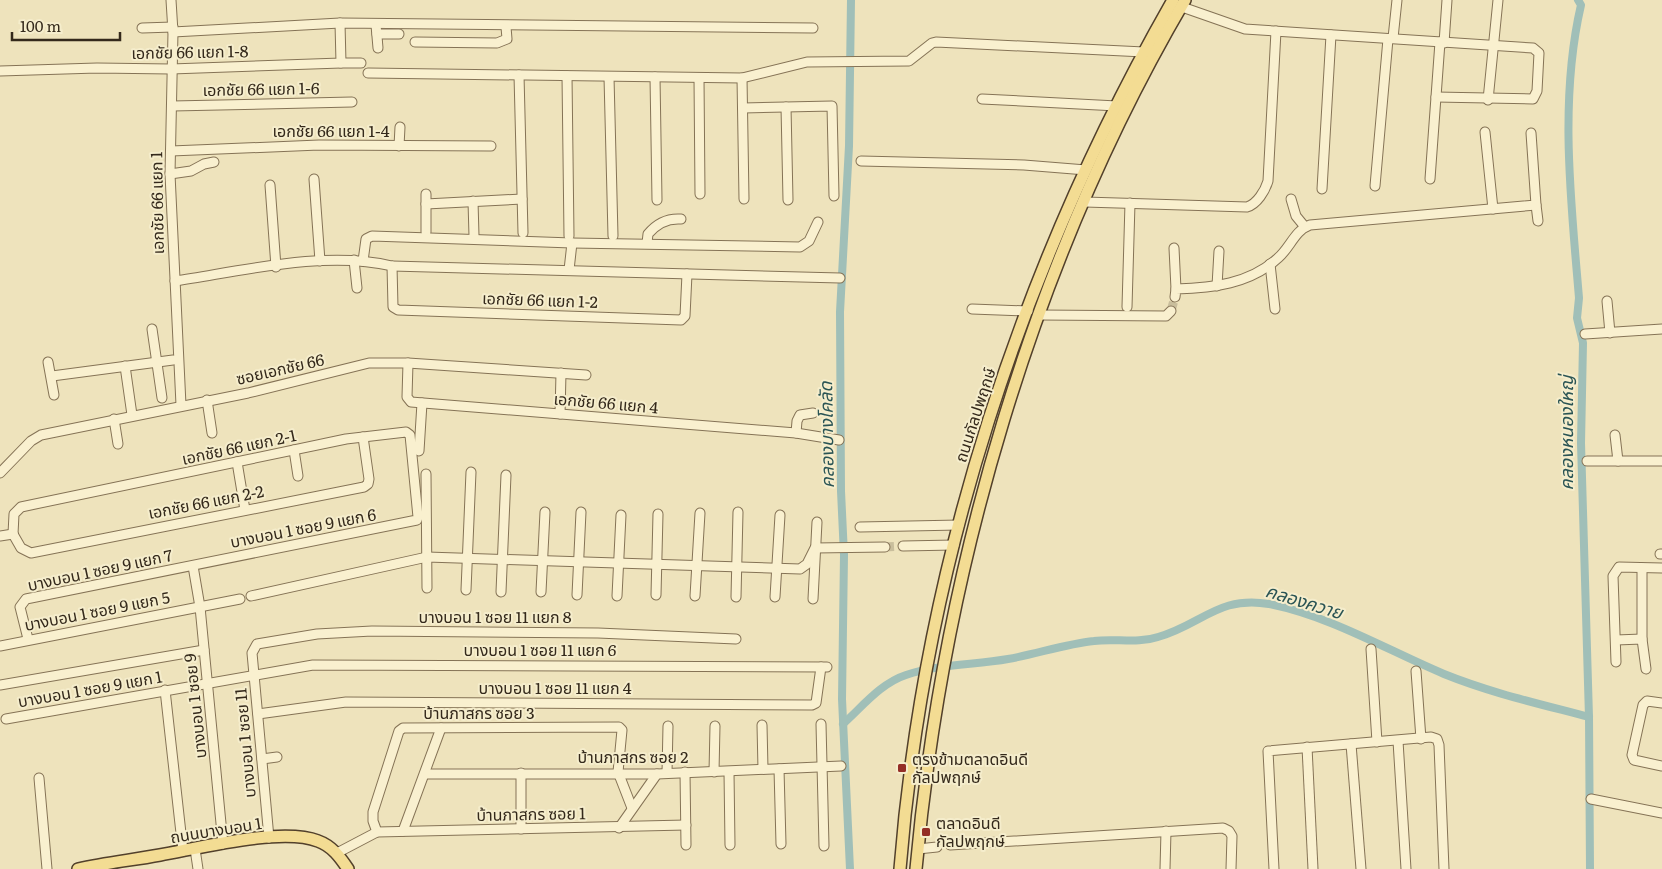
<svg xmlns="http://www.w3.org/2000/svg" width="1662" height="869" viewBox="0 0 1662 869" font-family="Literata,'Noto Sans Thai',serif">
  <style>
    .lines { fill: none; stroke-linecap: round; stroke-linejoin: round }
    .canal { stroke: #a0bfb8; stroke-width: 8 }
    .minor-tunnel { stroke: #c9be9c; stroke-width: 9; stroke-dasharray: 9 4.5; stroke-linecap: butt }
    .minor-casing { stroke: #857356; stroke-width: 11 }
    .major-casing { stroke: #52402b; stroke-width: 14 }
    .minor { stroke: #f9f0cf; stroke-width: 9 }
    .major { stroke: #f3dc93; stroke-width: 11 }
    .poi-dot { fill: #942e26; stroke: #f5edcc; stroke-width: 2 }
    .labels { text-anchor: middle; stroke-width: 4; stroke-linejoin: round; paint-order: stroke }
    .street-label { font-size: 16px; fill: #34291b; stroke: #f5edcc }
    .poi-label { font-size: 16px; fill: #34291b; stroke: #f5edcc; text-anchor: start }
    .water-label { font-size: 18px; font-style: italic; fill: #2a5454; stroke: #f5edcc }
  </style>
  <rect width="100%" height="100%" fill="#eee3bc"/>
  <g class="lines">
    <g class="canal">
      <path d="M1578,0l3,5c-22,95 -10,196 -2,293l-2,20 6,25 -2,100 8,274 1,152"/>
      <path d="M843,724c19,-17 38,-41 63,-49 32,-11 69,-10 102,-16 29,-5 57,-15 86,-18 21,-3 43,3 64,-4 43,-12 61,-42 111,-33 61,12 118,46 175,70 47,19 96,30 145,43"/>
      <polyline points="850,869 842,699 844,555 841,491 840,312 849,146 851,0"/>
    </g>
    <g class="minor-tunnel">
      <polyline points="1171,311 1175,297"/>
      <polyline points="885,547 903,546"/>
    </g>
    <defs>
      <g id="minor">
        <polyline points="171,0 173,32 170,174 181,405"/>
        <polyline points="1182,7 1245,29 1533,48 1539,53 1537,91 1533,99 1436,97"/>
        <polyline points="376,25 378,48"/>
        <polyline points="142,28 173,27"/>
        <polyline points="173,32 340,23 813,28"/>
        <polyline points="377,34 399,34"/>
        <polyline points="1393,38 1397,0"/>
        <polyline points="415,42 497,43 507,39 506,27"/>
        <polyline points="1444,43 1447,0"/>
        <polyline points="341,63 361,63"/>
        <polyline points="0,71 97,68 171,69 341,63 340,23"/>
        <polyline points="368,73 742,78 807,62 909,61 932,43 936,42 1144,52"/>
        <polyline points="519,75 523,233"/>
        <polyline points="567,76 569,236"/>
        <polyline points="609,77 613,236"/>
        <polyline points="655,77 657,200"/>
        <polyline points="699,78 700,194"/>
        <polyline points="742,78 744,199"/>
        <polyline points="982,99 1117,106"/>
        <polyline points="1488,100 1498,0"/>
        <polyline points="172,106 352,102"/>
        <polyline points="786,107 788,200"/>
        <polyline points="743,108 832,106 834,196"/>
        <polyline points="1485,132 1493,209"/>
        <polyline points="399,146 400,127"/>
        <polyline points="171,151 319,145 491,146"/>
        <polyline points="861,161 1024,165 1086,170"/>
        <polyline points="170,174 191,171 204,164 214,162"/>
        <polyline points="314,179 320,261"/>
        <polyline points="1430,179 1440,42"/>
        <polyline points="270,185 276,267"/>
        <polyline points="1375,186 1388,39"/>
        <polyline points="1322,189 1331,35"/>
        <polyline points="426,194 426,232"/>
        <polyline points="1291,199 1296,216 1305,227"/>
        <polyline points="473,201 474,236"/>
        <path d="M1085,202l162,5c10,-3 18,-16 21,-26l8,-150"/>
        <polyline points="426,204 522,199"/>
        <polyline points="1536,205 1538,221"/>
        <path d="M647,243l1,-9c9,-11 19,-16 33,-15"/>
        <polyline points="1174,248 1176,289"/>
        <polyline points="354,260 357,288"/>
        <polyline points="363,261 366,239 372,236 572,243 800,247 809,241 818,222"/>
        <polyline points="1270,264 1275,309"/>
        <polyline points="392,266 393,307 398,310 681,320 685,316 687,274"/>
        <polyline points="569,270 572,243"/>
        <path d="M175,281c67,-10 151,-31 217,-15l448,12"/>
        <polyline points="1217,286 1219,251"/>
        <path d="M1175,297l1,-8c36,-1 74,-5 102,-31 12,-10 17,-28 32,-33l226,-20 -5,-72"/>
        <polyline points="1607,301 1610,333"/>
        <polyline points="1127,307 1130,203"/>
        <polyline points="972,309 1028,311"/>
        <polyline points="1040,315 1166,316 1171,311"/>
        <polyline points="152,329 162,398"/>
        <polyline points="1585,334 1662,329"/>
        <polyline points="48,362 54,395"/>
        <polyline points="408,363 407,397 411,402 796,433 839,440"/>
        <polyline points="125,366 132,415"/>
        <polyline points="52,376 173,360"/>
        <polyline points="207,400 212,433"/>
        <polyline points="560,414 561,373"/>
        <polyline points="114,419 118,444"/>
        <polyline points="796,433 797,421 800,415 813,413"/>
        <polyline points="1615,435 1618,461"/>
        <polyline points="294,450 298,476"/>
        <polyline points="419,451 422,403"/>
        <polyline points="1587,461 1662,461"/>
        <polyline points="237,462 245,510"/>
        <polyline points="0,473 31,441 41,435 248,393 369,363 408,363 586,375"/>
        <polyline points="426,474 427,588"/>
        <polyline points="860,527 959,525"/>
        <polyline points="13,534 14,514 21,507 346,439 406,432 410,435 418,517 417,520 26,599 20,607 28,639"/>
        <polyline points="13,534 21,548 31,553 364,487 368,484 369,479 363,437"/>
        <polyline points="0,536 13,534"/>
        <polyline points="903,546 954,545"/>
        <polyline points="1660,554 1662,554"/>
        <polyline points="193,566 200,607 223,844"/>
        <polyline points="466,590 471,472"/>
        <polyline points="501,592 506,475"/>
        <polyline points="541,592 545,512"/>
        <polyline points="577,595 581,512"/>
        <polyline points="656,595 658,514"/>
        <polyline points="251,596 427,557 800,569 807,564 815,548 885,547"/>
        <polyline points="617,596 621,515"/>
        <polyline points="695,596 700,513"/>
        <polyline points="736,597 738,512"/>
        <polyline points="775,597 780,515"/>
        <polyline points="813,599 817,522"/>
        <polyline points="1642,639 1642,568"/>
        <polyline points="1616,640 1642,639 1646,669"/>
        <polyline points="0,646 240,599"/>
        <polyline points="1371,649 1377,742"/>
        <polyline points="1616,662 1613,576 1619,567 1662,568"/>
        <polyline points="1416,671 1421,739"/>
        <polyline points="0,685 204,650"/>
        <polyline points="165,690 183,851"/>
        <polyline points="1662,703 1647,701 1643,705 1632,755 1634,760 1662,766"/>
        <polyline points="258,714 346,702 812,705 816,703 821,667"/>
        <polyline points="6,719 313,665 827,667"/>
        <polyline points="821,724 824,846"/>
        <polyline points="762,725 763,769"/>
        <polyline points="1398,741 1406,869"/>
        <polyline points="1351,744 1361,869"/>
        <polyline points="1307,747 1313,869"/>
        <polyline points="262,759 277,757"/>
        <polyline points="779,769 781,844"/>
        <polyline points="685,772 686,845"/>
        <polyline points="714,772 715,726"/>
        <polyline points="729,772 730,845"/>
        <polyline points="521,773 521,829"/>
        <polyline points="667,773 668,726"/>
        <polyline points="425,774 657,774 841,766"/>
        <polyline points="39,778 47,869"/>
        <polyline points="1591,799 1662,813"/>
        <polyline points="619,828 657,774"/>
        <polyline points="403,831 441,728"/>
        <polyline points="377,832 373,821 373,812 399,731 403,728 619,727 622,730 618,772 632,808"/>
        <polyline points="269,838 252,653 257,644 317,634 372,631 598,633 736,639"/>
        <polyline points="950,845 1223,828 1229,831 1232,836 1231,869"/>
        <polyline points="195,849 198,869"/>
        <polyline points="918,849 937,847"/>
        <polyline points="337,853 377,832 686,825"/>
        <polyline points="1165,869 1166,831"/>
        <polyline points="1274,869 1268,751 1431,737 1437,739 1439,745 1444,869"/>
      </g>
      <g id="major">
        <path d="M78,869c27,-6 55,-9 82,-14 40,-7 122,-28 158,-14 14,5 22,16 30,28"/>
        <path d="M900,869c24,-304 122,-605 273,-869"/>
        <path d="M916,869c27,-298 117,-610 269,-869"/>
      </g>
    </defs>
    <use href="#minor" class="minor-casing"/>
    <use href="#major" class="major-casing"/>
    <use href="#minor" class="minor"/>
    <use href="#major" class="major"/>
  </g>
  <g class="poi-dot">
    <rect x="897" y="763" width="10" height="10" rx="2.5"/>
    <rect x="921" y="827" width="10" height="10" rx="2.5"/>
  </g>
  <g class="labels">
    <g class="street-label">
      <text transform="translate(190 52) rotate(-1)" y="6">เอกชัย 66 แยก 1-8</text>
      <text transform="translate(261 89) rotate(-1)" y="6">เอกชัย 66 แยก 1-6</text>
      <text x="331" y="137">เอกชัย 66 แยก 1-4</text>
      <text transform="translate(157 203) rotate(-91)" y="6">เอกชัย 66 แยก 1</text>
      <text transform="translate(540 300) rotate(2)" y="6">เอกชัย 66 แยก 1-2</text>
      <text transform="translate(280 369) rotate(-13)" y="6">ซอยเอกชัย 66</text>
      <text transform="translate(606 403) rotate(5)" y="6">เอกชัย 66 แยก 4</text>
      <text transform="translate(975 415) rotate(-72)" y="6">ถนนกัลปพฤกษ์</text>
      <text transform="translate(239 447) rotate(-12)" y="6">เอกชัย 66 แยก 2-1</text>
      <text transform="translate(206 502) rotate(-11)" y="6">เอกชัย 66 แยก 2-2</text>
      <text transform="translate(303 528) rotate(-11)" y="6">บางบอน 1 ซอย 9 แยก 6</text>
      <text transform="translate(100 570) rotate(-12)" y="6">บางบอน 1 ซอย 9 แยก 7</text>
      <text transform="translate(97 611) rotate(-11)" y="6">บางบอน 1 ซอย 9 แยก 5</text>
      <text x="495" y="623">บางบอน 1 ซอย 11 แยก 8</text>
      <text x="540" y="656">บางบอน 1 ซอย 11 แยก 6</text>
      <text x="555" y="694">บางบอน 1 ซอย 11 แยก 4</text>
      <text transform="translate(90 689) rotate(-10)" y="6">บางบอน 1 ซอย 9 แยก 1</text>
      <text transform="translate(195 706) rotate(-96)" y="6">บางบอน 1 ซอย 9</text>
      <text x="479" y="719">บ้านภาสกร ซอย 3</text>
      <text transform="translate(245 743) rotate(-95)" y="6">บางบอน 1 ซอย 11</text>
      <text x="633" y="763">บ้านภาสกร ซอย 2</text>
      <text transform="translate(531 814) rotate(-1)" y="6">บ้านภาสกร ซอย 1</text>
      <text transform="translate(216 830) rotate(-9)" y="6">ถนนบางบอน 1</text>
    </g>
    <g class="poi-label">
      <text x="912" y="765">ตรงข้ามตลาดอินดี<tspan x="912" dy="18">กัลปพฤกษ์</tspan></text>
      <text x="936" y="829">ตลาดอินดี<tspan x="936" dy="18">กัลปพฤกษ์</tspan></text>
    </g>
    <g class="water-label">
      <text transform="translate(1567 433) rotate(-90)" y="6">คลองหนองใหญ่</text>
      <text transform="translate(827 435) rotate(-91)" y="6">คลองบางโคลัด</text>
      <text transform="translate(1304 602) rotate(17)" y="6">คลองควาย</text>
    </g>
  </g>
  <path d="M12 32v8h108v-8" fill="none" stroke="#34291b" stroke-width="2.5"/>
  <text x="20" y="32" font-size="15" fill="#34291b" stroke="#f5edcc" stroke-width="4" paint-order="stroke">100 m</text>
</svg>
